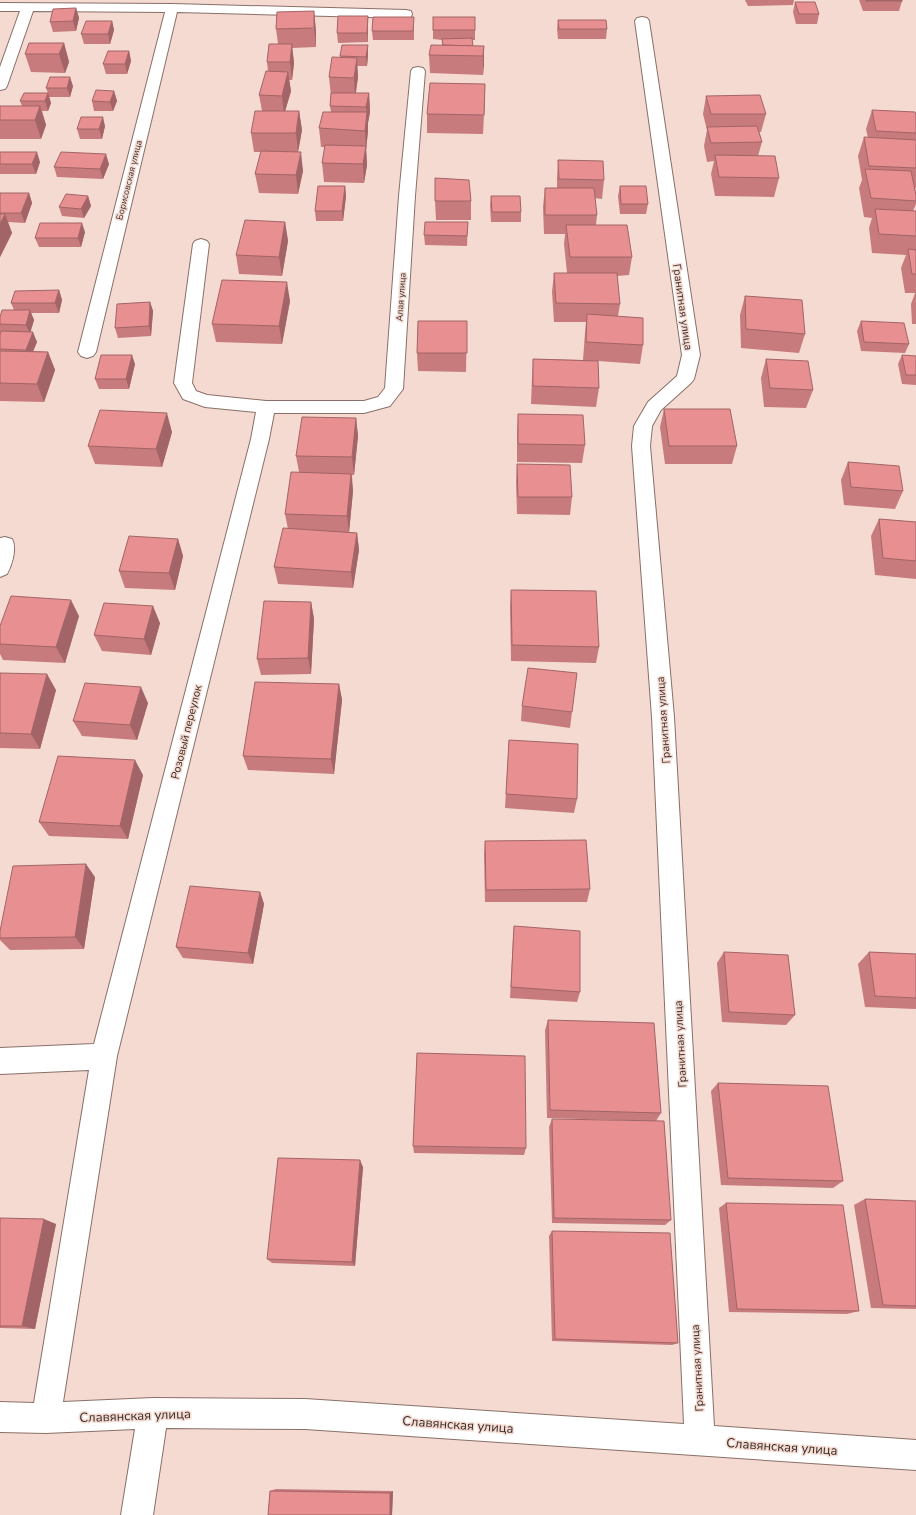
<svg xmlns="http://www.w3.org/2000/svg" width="916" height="1515" viewBox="0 0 916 1515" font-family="'Nunito Sans',sans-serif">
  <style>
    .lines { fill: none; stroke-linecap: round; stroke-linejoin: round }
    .minor-casing { stroke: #887068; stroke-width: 2 }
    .minor { fill: #fff; fill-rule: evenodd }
    .wall { fill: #c77b7d }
    .shaded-wall { fill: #a26466 }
    .building { fill: #e78f91; stroke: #a26466 }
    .labels { text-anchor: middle; stroke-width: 3; stroke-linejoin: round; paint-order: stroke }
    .far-street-label { font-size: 9px; fill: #372d29; stroke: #f5dad1 }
    .street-label { font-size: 11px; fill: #372d29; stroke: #f5dad1 }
    .near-street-label { font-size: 13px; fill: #372d29; stroke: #f5dad1 }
  </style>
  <rect width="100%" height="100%" fill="#f5dad1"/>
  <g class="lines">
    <defs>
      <g id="minor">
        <polygon points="0,3 172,4 406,10 411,11 412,14 411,17 406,18 177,12 96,352 93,356 87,358 81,356 78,352 165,12 33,11 7,86 5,89 0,90 0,67 20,11 0,11"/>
        <polygon points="642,17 647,18 649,21 700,355 694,379 691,383 661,410 652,426 650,446 674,717 714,1426 916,1440 916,1470 305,1429 166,1428 153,1515 121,1515 135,1429 46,1433 0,1432 0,1402 34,1403 89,1070 0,1074 0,1048 94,1044 251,439 256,412 205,407 183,399 174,383 193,244 195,241 201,239 207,241 209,244 192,383 196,391 207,395 266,401 364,401 378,397 385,388 399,196 411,71 413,68 418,67 423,68 425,71 415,196 403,389 390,406 364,413 274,413 269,439 117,1056 63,1402 153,1398 305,1399 684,1424 652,717 632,446 634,426 648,402 677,376 682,355 635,21 637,18"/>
        <path d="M5,537l7,2c5,9 0,26 -5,35l-7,3v-39z"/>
      </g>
    </defs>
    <use href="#minor" class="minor-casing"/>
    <use href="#minor" class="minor"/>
  </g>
  <g class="wall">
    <polygon points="745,0 794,0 793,5 748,6"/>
    <polygon points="859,0 902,0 902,1 899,11 863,11"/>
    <polygon points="795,2 819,14 817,24 796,24 793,12"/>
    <polygon points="76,8 79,18 76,31 53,32 50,22"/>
    <polygon points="277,12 316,30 316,47 292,48 294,63 292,80 289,80 291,91 285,111 299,111 302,130 298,152 303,171 298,194 259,193 255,174 261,152 254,152 251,133 262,111 259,95 268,71 267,62 278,44 276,29"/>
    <polygon points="368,16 368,42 338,43 337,33"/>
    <polygon points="475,17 475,40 472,40 473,46 484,46 483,75 430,73 429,55 442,45 442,40 433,39 433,30"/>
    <polygon points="558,20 607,29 606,39 558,39 557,29"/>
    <polygon points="112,21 114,30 110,44 84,44 81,34"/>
    <polygon points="414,26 414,40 373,40 372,31"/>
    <polygon points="64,43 69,62 65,73 31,72 25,54"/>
    <polygon points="368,45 368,55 367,66 357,66 358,77 356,93 369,93 370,112 368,123 368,131 366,150 367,165 364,183 324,182 322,163 325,147 321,147 319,128 331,112 330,106 331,96 329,77 340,58 340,56"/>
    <polygon points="129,51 131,61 127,74 106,74 103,64"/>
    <polygon points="485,84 483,134 427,133 427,114"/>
    <polygon points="73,86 70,97 49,97 51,103 48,111 42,111 46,125 41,139 0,139 0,106 22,106 20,101 48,93 46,88"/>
    <polygon points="114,91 117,101 113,111 94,111 92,101"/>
    <polygon points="706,96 766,114 761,132 759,132 762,142 758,156 779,178 774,197 715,196 711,174 714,161 707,162 704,146 707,130 703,114"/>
    <polygon points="872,110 916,115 916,188 915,188 916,195 916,204 913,211 916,211 916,324 912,324 911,304 915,293 905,293 901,268 906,255 872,253 869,228 872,218 864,217 859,188 862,180 858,156 864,137 868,138 866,129"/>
    <polygon points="105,126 102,139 80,139 77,129"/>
    <polygon points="0,152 40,162 36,174 0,174"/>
    <polygon points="558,160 604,180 602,199 595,198 597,215 596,225 632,257 629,275 617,276 620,304 618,316 643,345 640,364 598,361 599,388 596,407 531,404 532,377 533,359 583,360 585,333 586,322 554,322 552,292 554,273 567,273 564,244 565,234 544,234 543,207 545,188 557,188 557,179"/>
    <polygon points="109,164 103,179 57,177 54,167"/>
    <polygon points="345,186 346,196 343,221 316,221 315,211"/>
    <polygon points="620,186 648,204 646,214 620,214 618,196"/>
    <polygon points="0,193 29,193 32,203 25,223 8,222 12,233 0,257"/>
    <polygon points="88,196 91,206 84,218 62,216 59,207"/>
    <polygon points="491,196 521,212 521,222 491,222 490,205"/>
    <polygon points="435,201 471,201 471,220 436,220"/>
    <polygon points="285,222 288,241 282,276 239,274 236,255"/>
    <polygon points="468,222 467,246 425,245 424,235"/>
    <polygon points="85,232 81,247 39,247 35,238"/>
    <polygon points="59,290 62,300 59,313 31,313 34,320 30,332 37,342 33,351 48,352 55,370 44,402 0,401 0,335 1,333 0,331 0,317 14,310 11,303"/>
    <polygon points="745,296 805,334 799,353 741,348 740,315"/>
    <polygon points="290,301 282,344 216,342 212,324"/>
    <polygon points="150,302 153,311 151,336 118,338 115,328"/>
    <polygon points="467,321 466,372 418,371 417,353"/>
    <polygon points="861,321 909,344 905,353 861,351 857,331"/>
    <polygon points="902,355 916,356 916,385 902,384 898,364"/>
    <polygon points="766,359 813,390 806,408 764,407 761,378"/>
    <polygon points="135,364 129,389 99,389 95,379"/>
    <polygon points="664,409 737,446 732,464 665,464 660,427"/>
    <polygon points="518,414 585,445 582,463 517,462 517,432"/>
    <polygon points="356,418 358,436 354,475 352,475 353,491 349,532 357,533 359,550 353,588 278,584 274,567 288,529 285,514 299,472 296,456"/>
    <polygon points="172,432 162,467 95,464 88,446"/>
    <polygon points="848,462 903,491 895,509 844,505 841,480"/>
    <polygon points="517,464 572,497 570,515 517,514 516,482"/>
    <polygon points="879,519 916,522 916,579 875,575 871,536"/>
    <polygon points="178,539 183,556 175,590 125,588 119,571"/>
    <polygon points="511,590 599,647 596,663 511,661 510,607"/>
    <polygon points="311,602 314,619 311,674 261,675 257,659"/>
    <polygon points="79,616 65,663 3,660 0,654 0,626"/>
    <polygon points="160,623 151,655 102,651 94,635"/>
    <polygon points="0,673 56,690 40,749 0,748"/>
    <polygon points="339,684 342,700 334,774 248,770 243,756"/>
    <polygon points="148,703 137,740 82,736 73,721"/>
    <polygon points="522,706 572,712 570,728 521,721"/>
    <polygon points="509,740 577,799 574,813 505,808"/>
    <polygon points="143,775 128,839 49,836 39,822"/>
    <polygon points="485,841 590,889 587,902 485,902 484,854"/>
    <polygon points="95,877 84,949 10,950 0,940 0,931"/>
    <polygon points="260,892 264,904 253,964 183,958 176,947"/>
    <polygon points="514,926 580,992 577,1002 510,998 513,938"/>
    <polygon points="724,952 795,1015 786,1025 722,1022 717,963"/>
    <polygon points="869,952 916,954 916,1009 865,1007 858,964"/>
    <polygon points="548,1020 661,1113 656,1121 547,1118 545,1030"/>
    <polygon points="718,1083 843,1181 833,1188 721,1185 711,1091"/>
    <polygon points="552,1119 671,1220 665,1225 552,1223 549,1127"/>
    <polygon points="413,1146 526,1148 524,1155 414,1153"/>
    <polygon points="363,1167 355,1266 272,1263 267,1259"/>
    <polygon points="865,1199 916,1201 916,1309 871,1308 854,1205"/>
    <polygon points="726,1203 859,1311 847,1314 729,1312 719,1208"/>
    <polygon points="0,1218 56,1224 35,1329 0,1328"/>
    <polygon points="552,1231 678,1343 672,1345 552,1341 549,1236"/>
    <polygon points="276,1489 393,1491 392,1515 268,1515 270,1491"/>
  </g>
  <g class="shaded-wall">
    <polygon points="76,8 79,18 76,31 73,21"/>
    <polygon points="314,11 316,30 316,47 314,28"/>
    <polygon points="368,16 368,42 367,33"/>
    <polygon points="112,21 114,30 110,44 108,34"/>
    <polygon points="64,43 69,62 65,73 59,54"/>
    <polygon points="292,44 294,63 292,80 290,62"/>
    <polygon points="368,45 368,55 367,66 366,57"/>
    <polygon points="484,46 484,65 483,75 483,56"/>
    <polygon points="129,51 131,61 127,74 125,64"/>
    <polygon points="357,58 358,77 355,96 354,78"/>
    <polygon points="288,72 291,91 284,115 282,96"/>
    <polygon points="70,77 73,86 70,97 67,88"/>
    <polygon points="485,84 485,103 483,134 484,115"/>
    <polygon points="114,91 117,101 113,111 110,102"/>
    <polygon points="48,93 51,103 48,111 45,101"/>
    <polygon points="369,93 370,112 368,123 368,131 366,150 365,131 367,116 366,107"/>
    <polygon points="40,106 46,125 41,139 35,120"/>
    <polygon points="299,111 302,130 298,152 296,133"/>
    <polygon points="103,117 105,126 102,139 99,129"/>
    <polygon points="366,146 367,165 364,183 363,164"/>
    <polygon points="37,152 40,162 36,174 32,164"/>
    <polygon points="301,152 303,171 298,194 296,175"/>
    <polygon points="106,154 109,164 103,179 100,169"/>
    <polygon points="345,186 346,196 343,221 342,211"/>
    <polygon points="29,193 32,203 25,223 21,213"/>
    <polygon points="88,196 91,206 84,218 81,209"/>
    <polygon points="5,214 12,233 0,257 0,224"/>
    <polygon points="285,222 288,241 282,276 279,257"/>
    <polygon points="82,223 85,232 81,247 78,238"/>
    <polygon points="287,282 290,301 282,344 279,326"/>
    <polygon points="59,290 62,300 59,313 55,303"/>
    <polygon points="150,302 153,311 151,336 149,326"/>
    <polygon points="30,310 34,320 30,334 26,325"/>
    <polygon points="33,332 37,342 30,359 26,350"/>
    <polygon points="48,352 55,370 44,402 37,384"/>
    <polygon points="132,355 135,364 129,389 126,379"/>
    <polygon points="167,413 172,432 162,467 156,449"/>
    <polygon points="356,418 358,436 354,475 352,457"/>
    <polygon points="351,474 353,491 349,533 347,516"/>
    <polygon points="357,533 359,550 353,588 351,572"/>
    <polygon points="178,539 183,556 175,590 169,573"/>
    <polygon points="71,600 79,616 65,663 56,647"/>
    <polygon points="311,602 314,619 311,674 308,658"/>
    <polygon points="153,606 160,623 151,655 144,639"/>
    <polygon points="47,674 56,690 40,749 31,734"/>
    <polygon points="339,684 342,700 334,774 331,759"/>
    <polygon points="141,687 148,703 137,740 130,725"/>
    <polygon points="135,760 143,775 128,839 120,826"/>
    <polygon points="86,864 95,877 84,949 75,937"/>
    <polygon points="260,892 264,904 253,964 248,953"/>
    <polygon points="360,1160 363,1167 355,1266 352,1262"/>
    <polygon points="44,1219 56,1224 35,1329 22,1326"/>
    <polygon points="393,1491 392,1515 390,1515 390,1493"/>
  </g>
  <g class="building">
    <rect x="866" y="0" width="36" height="1"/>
    <polygon points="795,2 815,2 819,14 799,14"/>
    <polygon points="76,8 73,21 50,22 53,9"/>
    <polygon points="314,11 314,28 276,29 277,12"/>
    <polygon points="338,16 368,16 367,33 337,33"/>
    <polygon points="373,17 414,17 413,31 372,31"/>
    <rect x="433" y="17" width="42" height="13"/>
    <polygon points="558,20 606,20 607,29 559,29"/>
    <polygon points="86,21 112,21 108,34 81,34"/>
    <polygon points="472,38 473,46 443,45 442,39"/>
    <polygon points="29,43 64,43 59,54 25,54"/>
    <polygon points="269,44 292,44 290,62 267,62"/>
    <polygon points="342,45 368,45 366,57 340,56"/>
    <polygon points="431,45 484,46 483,56 429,55"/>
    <polygon points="108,51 129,51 125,64 103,64"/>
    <polygon points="332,57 357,58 354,78 329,77"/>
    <polygon points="266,71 288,72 282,96 259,95"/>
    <polygon points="50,77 70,77 67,88 46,88"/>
    <polygon points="430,83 485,84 484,115 427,114"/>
    <polygon points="96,90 114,91 110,102 92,101"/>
    <polygon points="24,93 48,93 45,101 20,101"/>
    <polygon points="331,93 369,93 366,107 330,106"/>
    <polygon points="760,95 766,114 711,114 706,96"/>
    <polygon points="0,106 40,106 35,120 0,120"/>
    <polygon points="872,110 915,112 916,115 916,133 876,131"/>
    <polygon points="255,111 299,111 296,133 251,133"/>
    <polygon points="323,112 367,112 365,131 319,128"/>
    <polygon points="81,117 103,117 99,129 77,129"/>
    <polygon points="757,126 762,142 711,143 707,127"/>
    <polygon points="864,137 916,140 916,168 869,166"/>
    <polygon points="325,145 366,146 363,164 322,163"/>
    <polygon points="261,151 301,152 296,175 255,174"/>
    <polygon points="0,152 37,152 32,164 0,164"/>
    <polygon points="61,152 106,154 100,169 54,167"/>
    <polygon points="715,155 775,156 779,178 719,177"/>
    <polygon points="558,160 603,161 604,180 559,179"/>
    <polygon points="865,169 911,171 916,195 916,201 871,198"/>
    <polygon points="435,178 469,180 471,201 435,201"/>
    <polygon points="318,186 345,186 342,211 315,211"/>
    <polygon points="620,186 646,186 648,204 621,204"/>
    <polygon points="545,188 594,188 597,215 545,215"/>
    <polygon points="0,193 29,193 21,213 0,213"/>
    <polygon points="66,194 88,196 81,209 59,207"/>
    <polygon points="491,196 520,196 521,212 492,212"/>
    <polygon points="875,209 916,211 916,236 879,234"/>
    <polygon points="0,214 5,214 0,224"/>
    <polygon points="245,220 285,222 279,257 236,255"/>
    <polygon points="425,222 468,222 467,236 424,235"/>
    <polygon points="40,223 82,223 78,238 35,238"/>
    <polygon points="566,225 627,225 632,257 570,257"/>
    <polygon points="908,249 916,250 916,274 912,274"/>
    <polygon points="554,273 617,273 620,304 556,303"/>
    <polygon points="222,280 287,282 279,326 212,324"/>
    <polygon points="59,290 55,303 11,303 15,291"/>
    <polygon points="745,296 802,300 805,334 746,329"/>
    <polygon points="150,302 149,326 115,328 117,304"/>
    <polygon points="2,310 30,310 26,325 0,324 0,317"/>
    <polygon points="587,314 643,318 643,345 586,342"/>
    <polygon points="418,321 467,321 467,353 417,353"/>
    <polygon points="861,321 904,323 909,344 864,342"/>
    <polygon points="1,331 33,332 26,350 0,349 0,335"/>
    <polygon points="0,351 48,352 37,384 0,383"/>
    <polygon points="101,355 132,355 126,379 95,379"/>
    <polygon points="902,355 916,356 916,375 906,375"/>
    <polygon points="533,359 598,361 599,388 533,386"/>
    <polygon points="766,359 808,361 813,390 770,388"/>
    <polygon points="664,409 730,409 737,446 669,446"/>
    <polygon points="100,410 167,413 156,449 88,446"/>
    <polygon points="518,414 583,415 585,445 518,444"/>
    <polygon points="302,417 356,418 352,457 296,456"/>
    <polygon points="848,462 899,466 903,491 851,487"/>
    <polygon points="517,464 570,465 572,497 518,497"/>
    <polygon points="291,472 351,474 347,516 285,514"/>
    <polygon points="879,519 916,522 916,561 883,558"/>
    <polygon points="283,528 357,533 351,572 274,567"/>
    <polygon points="129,536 178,539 169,573 119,571"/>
    <polygon points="511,590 596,591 599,647 512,645"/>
    <polygon points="11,596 71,600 56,647 0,644 0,626"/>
    <polygon points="264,601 311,602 308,658 257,659"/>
    <polygon points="104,603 153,606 144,639 94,635"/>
    <polygon points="528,668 577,673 572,712 522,706"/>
    <polygon points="0,673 47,674 31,734 0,733"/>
    <polygon points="255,682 339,684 331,759 243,756"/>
    <polygon points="85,683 141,687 130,725 73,721"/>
    <polygon points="509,740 578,744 577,799 506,794"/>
    <polygon points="58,756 135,760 120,826 39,822"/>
    <polygon points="586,840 590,889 486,890 485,841"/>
    <polygon points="86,864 75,937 0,938 0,931 13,866"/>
    <polygon points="190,886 260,892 248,953 176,947"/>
    <polygon points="514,926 580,931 580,992 511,987"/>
    <polygon points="724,952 788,955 795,1015 729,1012"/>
    <polygon points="869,952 916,954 916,998 875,996"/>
    <polygon points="548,1020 654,1023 661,1113 550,1110"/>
    <polygon points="417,1053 525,1056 526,1148 413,1146"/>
    <polygon points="718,1083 828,1086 843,1181 728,1178"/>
    <polygon points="552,1119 664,1121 671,1220 554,1218"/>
    <polygon points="278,1158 360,1160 352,1262 267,1259"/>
    <polygon points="865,1199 916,1201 916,1306 883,1305"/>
    <polygon points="726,1203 843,1205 859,1311 737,1309"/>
    <polygon points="0,1218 44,1219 22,1326 0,1326"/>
    <polygon points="552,1231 670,1233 678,1343 555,1339"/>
    <polygon points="270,1491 390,1493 390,1515 268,1515"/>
  </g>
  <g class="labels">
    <g class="far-street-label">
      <text transform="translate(129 180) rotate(-76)" y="3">Борисовская улица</text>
      <text transform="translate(401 297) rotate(-86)" y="3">Алая улица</text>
    </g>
    <g class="street-label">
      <text transform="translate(683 307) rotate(82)" y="4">Гранитная улица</text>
      <text transform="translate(663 720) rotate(-94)" y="4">Гранитная улица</text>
      <text transform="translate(186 732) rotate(-76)" y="4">Розовый переулок</text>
      <text transform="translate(680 1044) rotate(-93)" y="4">Гранитная улица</text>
      <text transform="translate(697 1368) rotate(-93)" y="4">Гранитная улица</text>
    </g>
    <g class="near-street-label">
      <text transform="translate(135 1415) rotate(-2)" y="5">Славянская улица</text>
      <text transform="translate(458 1424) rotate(4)" y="5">Славянская улица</text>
      <text transform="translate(782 1446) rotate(4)" y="5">Славянская улица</text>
    </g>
  </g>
</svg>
